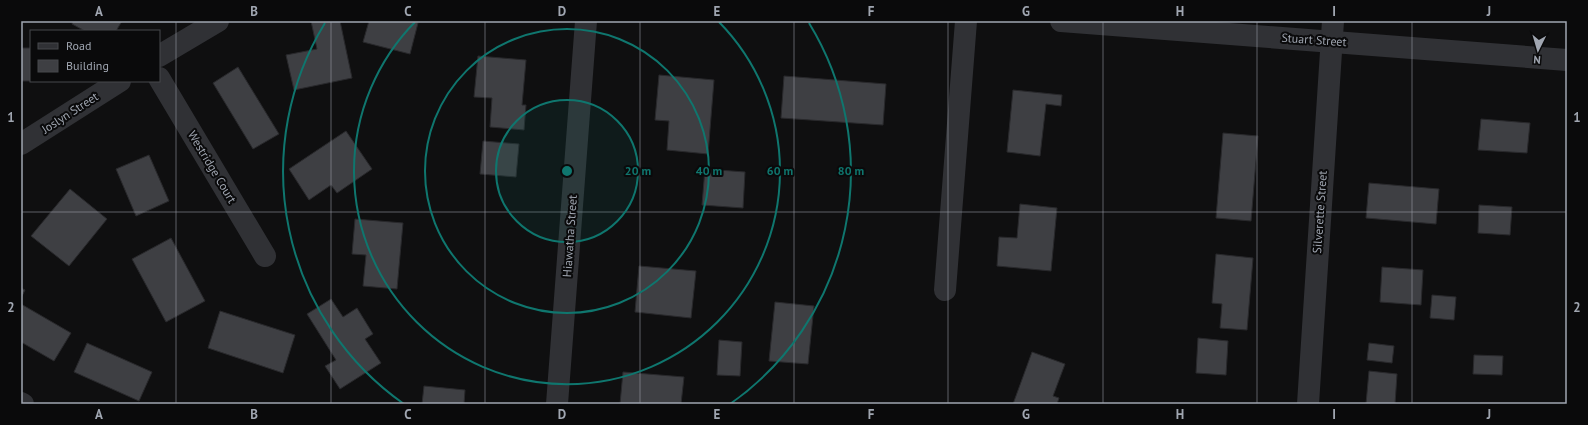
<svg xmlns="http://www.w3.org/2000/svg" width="1588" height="425" viewBox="0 0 1588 425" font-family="'PT Sans',sans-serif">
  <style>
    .building { fill: #3e3f43; stroke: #29292c }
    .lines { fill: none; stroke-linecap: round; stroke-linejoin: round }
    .street { stroke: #303135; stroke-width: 22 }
    .grid { fill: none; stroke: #a0a6b1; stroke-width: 1; stroke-opacity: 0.55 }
    .ring { fill: none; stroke: #0f766e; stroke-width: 2 }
    .labels { text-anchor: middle; stroke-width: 4; stroke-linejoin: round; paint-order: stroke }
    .street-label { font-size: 12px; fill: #a0a6b1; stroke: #0a0a0b }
    .centre { fill: #0f766e; stroke: #0a0a0b; stroke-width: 2 }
    .ring-label { font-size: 12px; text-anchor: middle; font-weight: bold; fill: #0f766e; stroke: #0a0a0b; stroke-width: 4; stroke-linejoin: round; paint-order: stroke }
    .neatline { fill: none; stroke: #a0a6b1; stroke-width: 1.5 }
    .grid-label { font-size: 13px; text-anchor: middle; font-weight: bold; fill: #a0a6b1 }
  </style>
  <rect width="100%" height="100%" fill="#0f0f10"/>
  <g class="building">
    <polygon points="73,21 122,21 116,31 85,31 72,24"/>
    <polygon points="311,21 340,21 352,78 294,90 286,55 317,49"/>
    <polygon points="369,21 411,21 418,23 410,54 363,42"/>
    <rect x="21" y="48" width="10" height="33"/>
    <polygon points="478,56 526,60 522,105 526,105 524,130 490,127 492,98 474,97"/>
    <polygon points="238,67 279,134 253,149 213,83"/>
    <polygon points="659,75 714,80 708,154 667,150 669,121 655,120"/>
    <polygon points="784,76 886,84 883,125 781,118"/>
    <polygon points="1013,90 1062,95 1061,106 1046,104 1040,156 1007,152"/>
    <polygon points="1481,119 1530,123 1527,153 1478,150"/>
    <polygon points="346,131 372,169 337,193 331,185 309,200 289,169"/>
    <polygon points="1223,133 1258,136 1251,221 1216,218"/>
    <polygon points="483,141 519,144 516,177 480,174"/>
    <polygon points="149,155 169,201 136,216 116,169"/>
    <polygon points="705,169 745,172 743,208 702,205"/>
    <polygon points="1369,183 1439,189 1436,224 1366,218"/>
    <polygon points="70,189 107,219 69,266 31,236"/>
    <polygon points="1020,204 1057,208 1051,271 997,266 999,237 1017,238"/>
    <polygon points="1479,205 1512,207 1510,235 1478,233"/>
    <polygon points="355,219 403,223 397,289 363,286 366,255 352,254"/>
    <polygon points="171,238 205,301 166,322 132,259"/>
    <polygon points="1216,254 1253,258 1247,330 1220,328 1222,304 1212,303"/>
    <polygon points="639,266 696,271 691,318 635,312"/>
    <polygon points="1382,267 1423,270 1421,305 1380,302"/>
    <polygon points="21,288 25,290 21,298"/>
    <polygon points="1432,295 1456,297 1454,320 1430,318"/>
    <polygon points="331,299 343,317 357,308 373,334 365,339 381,363 340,389 325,366 336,360 307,314"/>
    <polygon points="775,302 814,306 808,364 769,361"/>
    <polygon points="21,304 71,333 54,361 21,342"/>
    <polygon points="220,311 295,335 283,373 208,348"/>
    <polygon points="1198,338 1228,341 1226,375 1196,373"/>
    <polygon points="719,340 742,342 740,376 717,375"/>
    <polygon points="87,343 152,372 139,401 74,372"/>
    <polygon points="1369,343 1394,346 1392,363 1367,360"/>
    <polygon points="1032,352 1065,364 1053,396 1059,398 1057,404 1013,404"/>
    <polygon points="1474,355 1503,356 1502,375 1473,374"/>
    <polygon points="1369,371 1397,374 1395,404 1366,404"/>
    <polygon points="623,372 684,377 681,404 620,404"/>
    <polygon points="424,386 465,390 464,404 422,404"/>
  </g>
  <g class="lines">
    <g class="street">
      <polyline points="1061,21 1567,60"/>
      <polyline points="159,56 218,21"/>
      <polyline points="159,78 265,256"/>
      <polyline points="21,144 120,81"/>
      <polyline points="945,290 966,21"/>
      <polyline points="21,403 23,404"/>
      <polyline points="557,404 586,21"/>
      <polyline points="1308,404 1333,21"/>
    </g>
  </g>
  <path class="grid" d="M176,21v383M331,21v383M485,21v383M640,21v383M794,21v383M948,21v383M1103,21v383M1257,21v383M1412,21v383M21,212h1546"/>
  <circle cx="567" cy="171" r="71" fill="#0f766e" fill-opacity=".12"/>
  <g class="ring">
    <circle cx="567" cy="171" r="71"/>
    <circle cx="567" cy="171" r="142"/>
    <path d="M719 22A213 213 0 1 1 415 22"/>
    <path d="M404 404A284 284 0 0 1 325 23M809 23A284 284 0 0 1 730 404"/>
  </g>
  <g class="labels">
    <g class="street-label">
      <text transform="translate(1314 40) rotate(4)" y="4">Stuart Street</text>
      <text transform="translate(70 113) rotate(-33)" y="4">Joslyn Street</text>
      <text transform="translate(212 167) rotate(59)" y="4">Westridge Court</text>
      <text transform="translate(1320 212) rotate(-86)" y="4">Silverette Street</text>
      <text transform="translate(570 236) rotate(-86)" y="4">Hiawatha Street</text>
    </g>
  </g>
  <circle cx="567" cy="171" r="6" class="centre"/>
  <g class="ring-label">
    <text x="638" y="175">20 m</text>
    <text x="709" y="175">40 m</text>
    <text x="780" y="175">60 m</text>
    <text x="851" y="175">80 m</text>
  </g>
  <rect width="1588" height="425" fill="none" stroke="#0a0a0b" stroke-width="44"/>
  <rect x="30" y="30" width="130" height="52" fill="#0a0a0b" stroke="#46484d"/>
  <rect x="38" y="43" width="20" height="6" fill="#303135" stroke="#46484d"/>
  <text x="66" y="50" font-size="12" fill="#a0a6b1">Road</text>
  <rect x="38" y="60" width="20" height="12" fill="#3e3f43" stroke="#46484d"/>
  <text x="66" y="70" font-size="12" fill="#a0a6b1">Building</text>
  <g transform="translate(1538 50) rotate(185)" stroke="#0a0a0b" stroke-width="3" paint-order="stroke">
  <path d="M0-3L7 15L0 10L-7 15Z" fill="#a0a6b1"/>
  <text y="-6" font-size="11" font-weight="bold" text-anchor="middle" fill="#a0a6b1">N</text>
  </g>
  <rect x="22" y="22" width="1544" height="381" class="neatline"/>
  <g class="grid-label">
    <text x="99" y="16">A</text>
    <text x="254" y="16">B</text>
    <text x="408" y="16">C</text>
    <text x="562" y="16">D</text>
    <text x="717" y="16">E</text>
    <text x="871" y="16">F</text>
    <text x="1026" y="16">G</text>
    <text x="1180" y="16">H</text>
    <text x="1334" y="16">I</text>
    <text x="1489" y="16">J</text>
    <text x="11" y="122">1</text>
    <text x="1577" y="122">1</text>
    <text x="11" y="312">2</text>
    <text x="1577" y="312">2</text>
    <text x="99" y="419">A</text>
    <text x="254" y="419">B</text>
    <text x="408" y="419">C</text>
    <text x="562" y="419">D</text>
    <text x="717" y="419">E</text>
    <text x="871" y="419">F</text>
    <text x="1026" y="419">G</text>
    <text x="1180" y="419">H</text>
    <text x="1334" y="419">I</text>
    <text x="1489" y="419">J</text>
  </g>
</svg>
